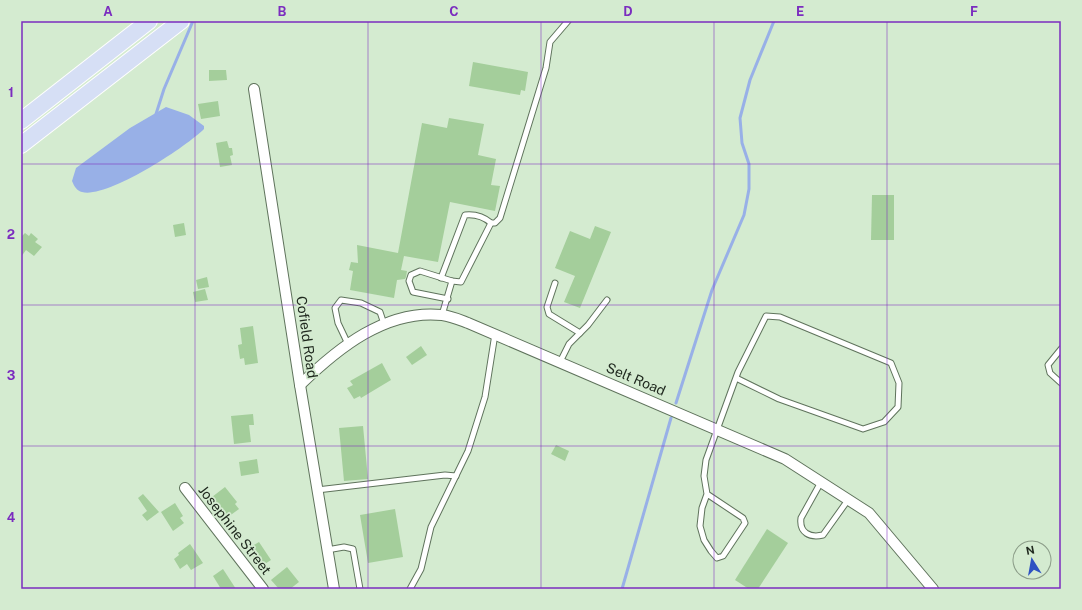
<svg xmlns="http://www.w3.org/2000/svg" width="1082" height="610" viewBox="0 0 1082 610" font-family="'Public Sans',sans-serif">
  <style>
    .water { fill: #98b0e7 }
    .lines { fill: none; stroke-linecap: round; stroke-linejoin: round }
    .stream { stroke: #98b0e7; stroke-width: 3 }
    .building { fill: #a4ce9b }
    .lane-casing { stroke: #5f735c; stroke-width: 7 }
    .street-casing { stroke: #5f735c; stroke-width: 12 }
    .primary-casing { stroke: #fff; stroke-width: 18 }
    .lane { stroke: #fff; stroke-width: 5 }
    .street { stroke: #fff; stroke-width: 10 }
    .primary { stroke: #d6dff5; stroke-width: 16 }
    .grid { fill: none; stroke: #7b2cbf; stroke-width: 1; stroke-opacity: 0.55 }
    .labels { text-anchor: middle; stroke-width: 3.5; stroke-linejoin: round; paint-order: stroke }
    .street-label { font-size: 14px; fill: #20291f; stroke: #d4ebd0 }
    .neatline { fill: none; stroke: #7b2cbf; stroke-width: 1.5 }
    .grid-label { font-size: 13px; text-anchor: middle; font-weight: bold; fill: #7b2cbf }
  </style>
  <rect width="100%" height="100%" fill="#d4ebd0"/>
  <path class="water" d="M166,107l23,8 15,11v3c-18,18 -97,70 -122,63 -5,-1 -8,-6 -10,-11l4,-13 54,-40z"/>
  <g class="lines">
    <g class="stream">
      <polyline points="156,114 164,89 193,21"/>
      <polyline points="676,403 712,290 744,215 749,189 749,164 742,143 740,118 750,80 774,21"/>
      <polyline points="622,589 671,418"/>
    </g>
  </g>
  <g class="building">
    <polygon points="473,62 528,72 525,91 521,90 520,95 469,86"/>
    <polygon points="209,70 226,70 227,80 209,81"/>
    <polygon points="218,101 220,116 201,119 198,104"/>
    <polygon points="449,118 484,124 478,155 496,159 491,185 500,186 495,211 450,202 438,262 404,256 401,270 407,271 406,277 405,279 397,280 394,298 350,290 353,271 349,270 351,262 358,263 357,245 398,253 422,123 447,128"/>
    <polygon points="227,141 229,148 232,148 233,155 230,156 232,165 220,167 216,143"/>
    <polygon points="872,195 894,195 894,240 871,240"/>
    <polygon points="184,223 186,235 175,237 173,225"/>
    <polygon points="595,226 611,232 580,308 564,302 575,276 555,268 570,231 590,239"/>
    <polygon points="25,233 29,236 31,233 38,239 35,242 42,247 34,256 26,250 21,257 21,237"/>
    <polygon points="207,277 209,287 198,289 196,280"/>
    <polygon points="205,289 208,300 195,302 193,292"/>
    <polygon points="253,326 258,363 245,365 244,358 240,359 238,345 242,344 240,328"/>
    <polygon points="421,346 427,355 412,365 406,357"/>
    <polygon points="382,363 391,380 361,398 360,396 354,399 347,388 353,385 350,381"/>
    <polygon points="253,414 254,425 249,425 251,442 234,444 231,416"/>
    <polygon points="363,426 368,479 344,481 339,428"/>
    <polygon points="556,445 569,451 565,461 551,454"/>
    <polygon points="257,459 259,473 241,476 239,462"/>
    <polygon points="225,487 237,502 235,504 239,509 228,517 212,497"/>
    <polygon points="143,494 159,512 147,521 142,515 147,511 138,498"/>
    <polygon points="175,503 183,516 180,518 184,523 173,531 161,512"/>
    <polygon points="395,509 403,557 368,563 360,515"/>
    <polygon points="767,529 788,543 758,589 749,589 735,580"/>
    <polygon points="259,542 271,560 260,567 247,549"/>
    <polygon points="190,544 203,563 191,570 187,564 180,569 174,559 179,555 178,553"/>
    <polygon points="287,567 299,582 290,589 279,589 271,580"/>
    <polygon points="223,569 236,589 221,589 213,576"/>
  </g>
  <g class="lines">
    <defs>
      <g id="lane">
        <path d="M441,278l24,-63c10,-1 18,1 26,8h4l5,-5 46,-150 4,-26 18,-21"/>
        <polyline points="555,283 547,307 549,314 580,333"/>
        <polyline points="448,299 413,292 409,281 411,275 420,271 452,281 461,282 491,223"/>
        <polyline points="442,315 452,281"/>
        <polyline points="348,344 338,323 335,308 341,300 361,303 380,312 384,324"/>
        <polyline points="1061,349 1048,365 1050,373 1061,383"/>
        <polyline points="560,362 569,344 588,325 607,300"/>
        <path d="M821,482l-20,36c-2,15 9,20 22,17l25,-35"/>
        <polyline points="317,490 445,475 456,476"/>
        <polyline points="707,494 743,518 745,523 723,556 717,558 711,551 704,540 700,526 702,508 707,494 704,476 706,460 738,372 766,316 780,317 891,363 899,383 898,407 884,422 863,429 779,399 736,378"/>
        <polyline points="327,550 344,547 353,549 360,589"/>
        <polyline points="410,589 421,569 431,527 468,451 485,397 495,334"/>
      </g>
      <g id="street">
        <polyline points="254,89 300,385 334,589"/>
        <path d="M300,385c38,-37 86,-76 142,-70 9,1 18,5 26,8l317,136 84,54 64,76"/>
        <polyline points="185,488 263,589"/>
      </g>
      <g id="primary">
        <polyline points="21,121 149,21"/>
        <polyline points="21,145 181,21"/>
      </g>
    </defs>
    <use href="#lane" class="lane-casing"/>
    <use href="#street" class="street-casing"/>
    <use href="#primary" class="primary-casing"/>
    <use href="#lane" class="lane"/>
    <use href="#street" class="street"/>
    <use href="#primary" class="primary"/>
  </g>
  <path class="grid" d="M195,21v568M368,21v568M541,21v568M714,21v568M887,21v568M21,164h1040M21,305h1040M21,446h1040"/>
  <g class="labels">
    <g class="street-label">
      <text transform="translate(307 337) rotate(82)" y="5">Cofield Road</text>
      <text transform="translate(636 379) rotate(23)" y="5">Selt Road</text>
      <text transform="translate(235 530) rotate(52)" y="5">Josephine Street</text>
    </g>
  </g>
  <rect width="1082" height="610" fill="none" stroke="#d4ebd0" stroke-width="44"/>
  <g transform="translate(1032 560) rotate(349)"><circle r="19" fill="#d4ebd0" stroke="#8c9d89"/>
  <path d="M0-3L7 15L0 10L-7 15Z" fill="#2e52c2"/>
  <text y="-6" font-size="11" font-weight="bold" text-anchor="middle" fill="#20291f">N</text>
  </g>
  <rect x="22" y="22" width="1038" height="566" class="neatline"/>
  <g class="grid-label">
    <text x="108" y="16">A</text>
    <text x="282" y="16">B</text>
    <text x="454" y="16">C</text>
    <text x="628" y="16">D</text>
    <text x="800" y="16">E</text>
    <text x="974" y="16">F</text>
    <text x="11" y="97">1</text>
    <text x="11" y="239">2</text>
    <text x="11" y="380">3</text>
    <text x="11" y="522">4</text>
  </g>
</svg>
